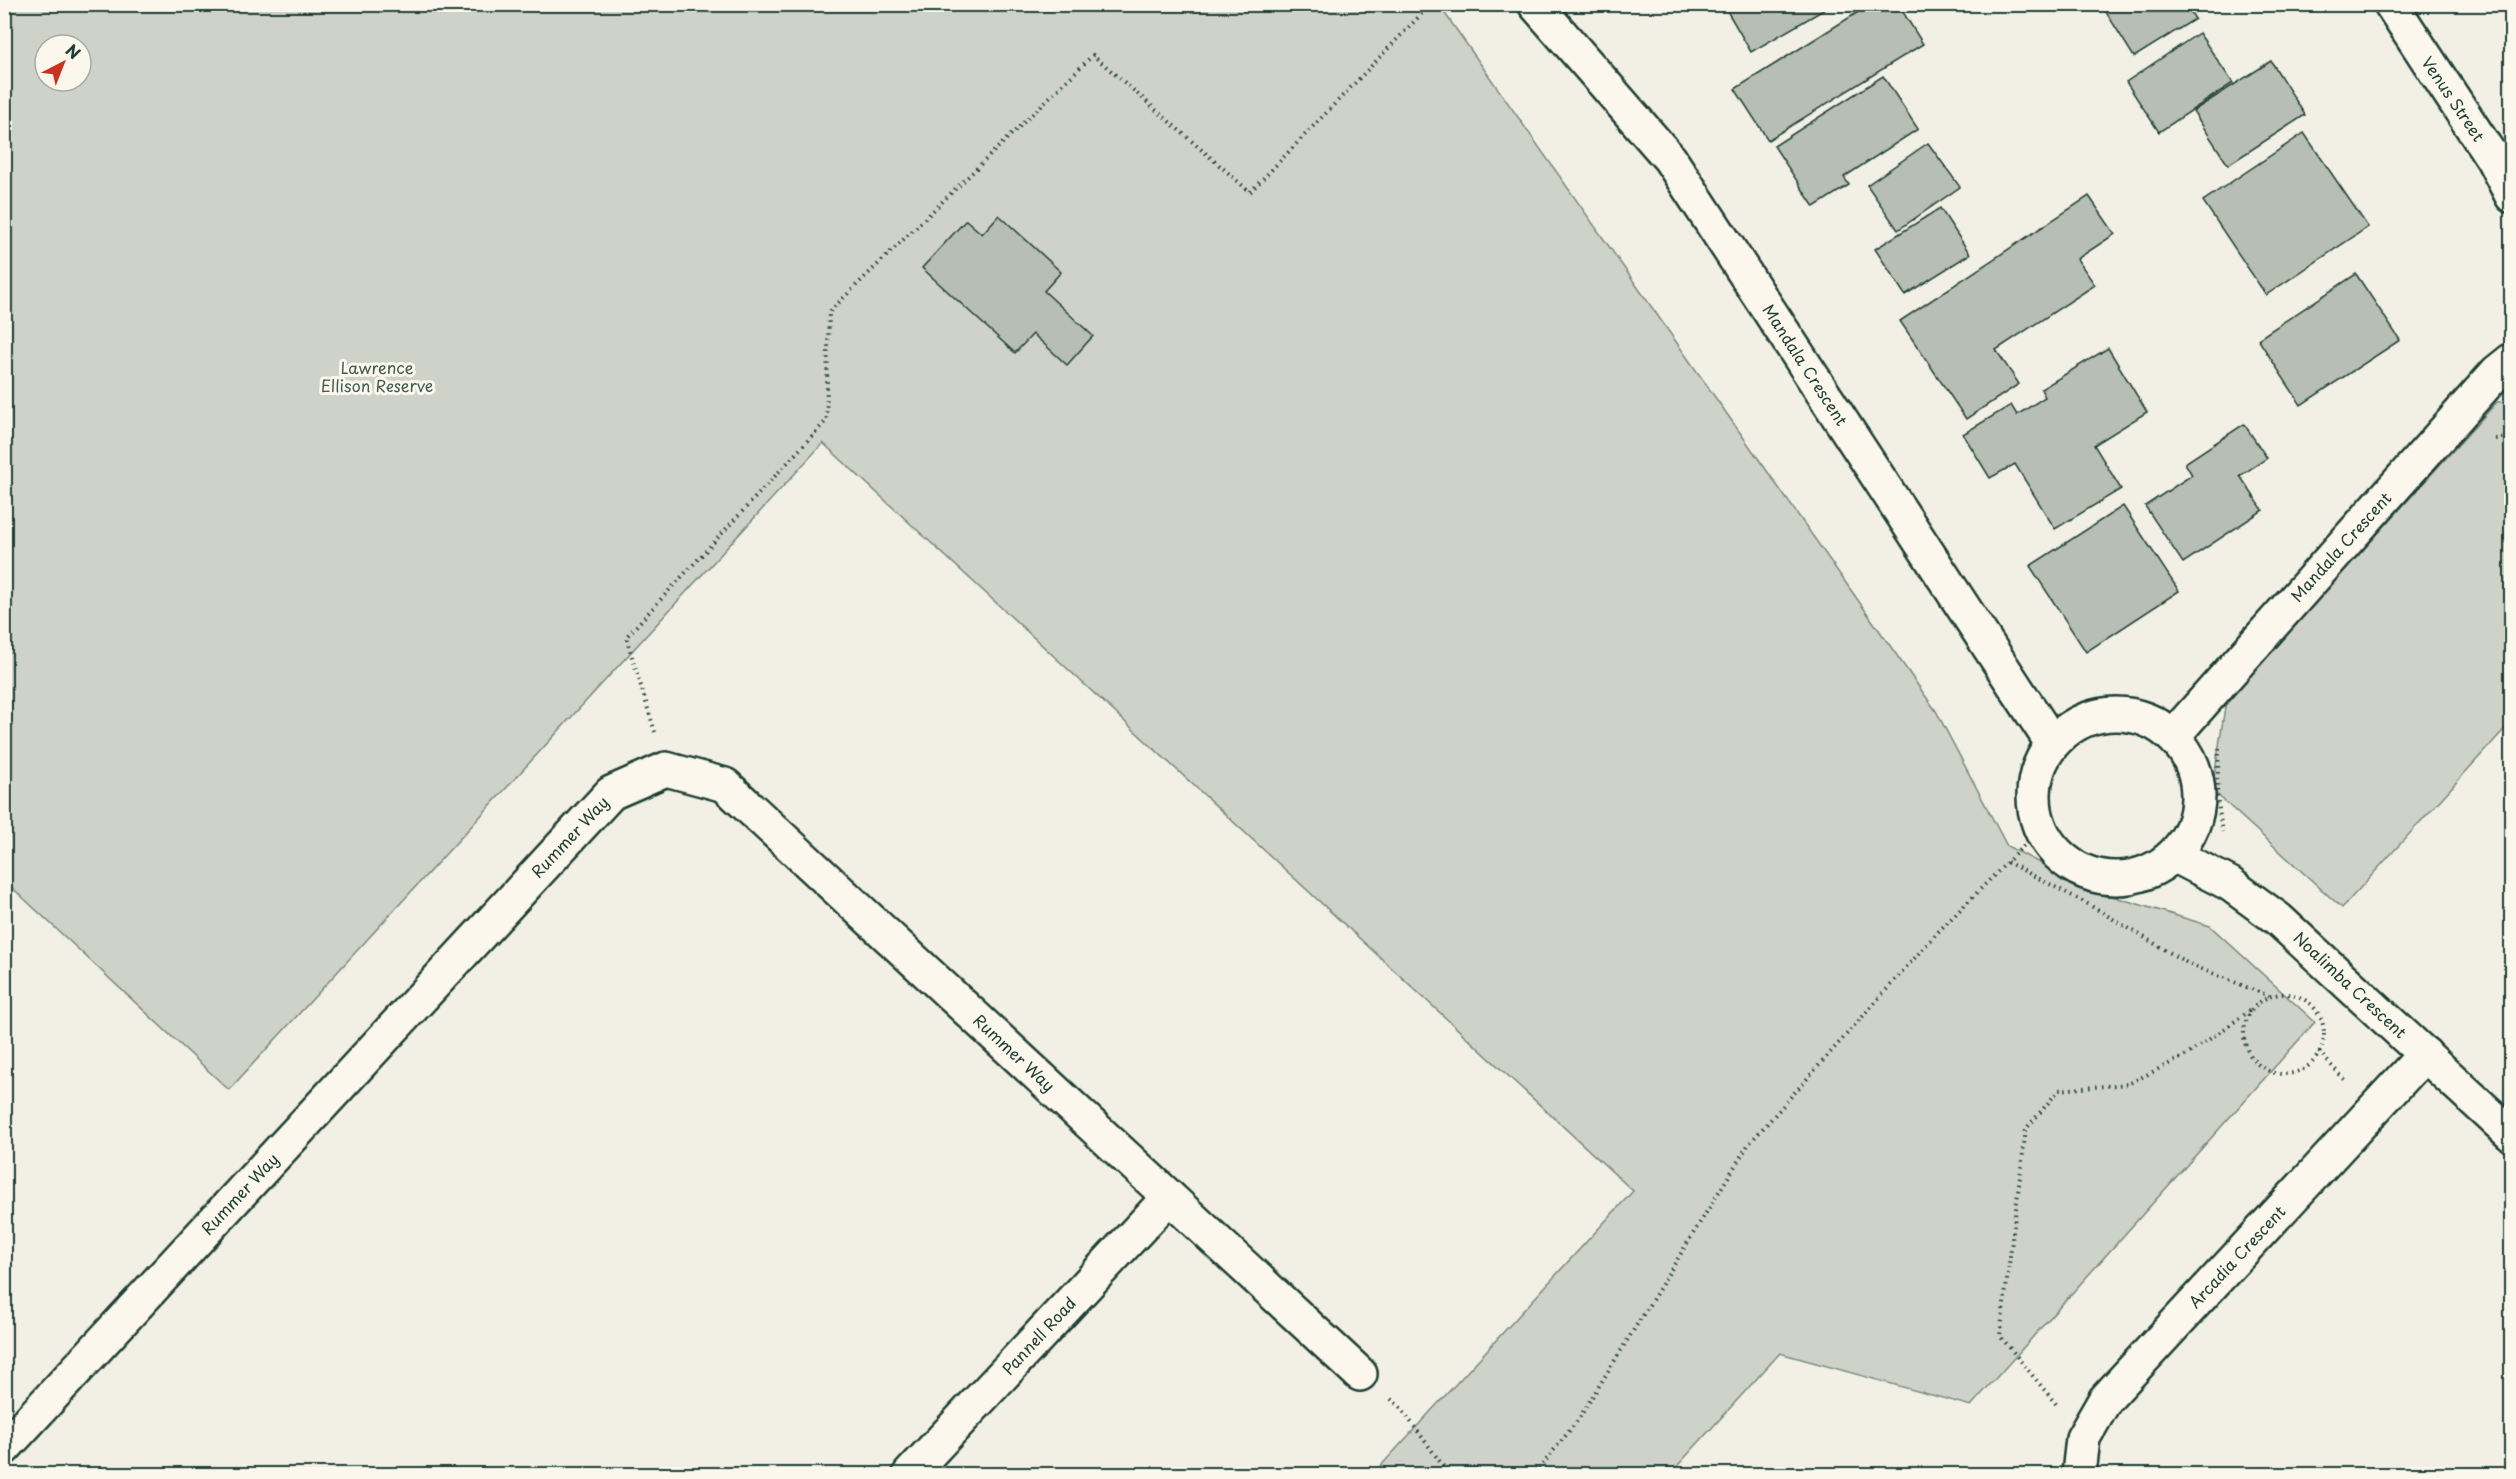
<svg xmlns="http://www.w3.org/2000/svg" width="2516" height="1479" viewBox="0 0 2516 1479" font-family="'Playpen Sans',sans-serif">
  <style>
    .green { fill: #cfd2c8; stroke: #77887e; stroke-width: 1.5; fill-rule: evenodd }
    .building { fill: #b7beb3; stroke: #1f3d34; stroke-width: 1.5 }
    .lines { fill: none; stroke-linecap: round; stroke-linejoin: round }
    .minor-casing { stroke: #1f3d34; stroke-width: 38 }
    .path { stroke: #1f3d34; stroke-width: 4; stroke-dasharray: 1.5 4.5; stroke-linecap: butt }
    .minor { stroke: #fbf7ec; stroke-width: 33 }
    .labels { text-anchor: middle; stroke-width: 6; stroke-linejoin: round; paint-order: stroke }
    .street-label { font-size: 16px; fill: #1f3d34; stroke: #fbf7ec }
    .park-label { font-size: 16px; fill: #425b52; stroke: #fbf7ec }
  </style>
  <rect width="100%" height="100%" fill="#f2f0e5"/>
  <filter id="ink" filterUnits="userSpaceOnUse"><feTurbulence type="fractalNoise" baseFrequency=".0167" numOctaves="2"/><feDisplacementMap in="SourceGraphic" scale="12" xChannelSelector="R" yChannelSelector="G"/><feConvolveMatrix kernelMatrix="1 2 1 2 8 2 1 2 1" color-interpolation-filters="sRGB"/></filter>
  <g filter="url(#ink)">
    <g class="green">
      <path d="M4,5h1435l497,706 71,135 85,44 118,36 105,96 -344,384 -191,-53 -110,121h-292l-3,-2 258,-281 -810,-748 -594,647 -224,-209zM45,45h36v36h-36z"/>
      <polygon points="2511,401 2511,722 2342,908 2212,790 2226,701 2497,402"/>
    </g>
    <g class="building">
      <polygon points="1723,4 1834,4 1751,52"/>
      <polygon points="1871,4 1898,4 1923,44 1768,140 1735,89"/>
      <polygon points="2101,4 2186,4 2195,19 2134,57"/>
      <polygon points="2199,33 2233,83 2159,132 2126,82"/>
      <polygon points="2271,61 2305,115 2228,165 2193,111"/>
      <polygon points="1883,76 1918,129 1844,177 1849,185 1814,207 1774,146"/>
      <polygon points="2304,133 2368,227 2266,295 2203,201"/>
      <polygon points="1928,143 1960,187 1898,230 1867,185"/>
      <polygon points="2089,196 2115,234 2077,259 2095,285 1996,350 2019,384 1966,419 1900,321"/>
      <polygon points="1940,208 1970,254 1905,295 1875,249"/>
      <polygon points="999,215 1061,272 1044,291 1093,336 1067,365 1033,334 1015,353 922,268 966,220 982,234"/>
      <polygon points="2356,274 2400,340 2301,405 2258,339"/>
      <polygon points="2108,348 2147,412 2094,445 2121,489 2055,529 2015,464 1990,478 1963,434 2011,405 2017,415 2045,397 2041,389"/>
      <polygon points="2244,424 2267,458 2240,476 2263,510 2183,563 2145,506 2192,475 2185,463"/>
      <polygon points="2123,506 2179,591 2086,652 2030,566"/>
    </g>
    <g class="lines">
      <defs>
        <g id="minor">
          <polyline points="1535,4 1670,159 2052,743"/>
          <polyline points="2391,4 2493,159 2512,196"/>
          <circle cx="2116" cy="796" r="82"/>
          <polyline points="2173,736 2497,372 2512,360"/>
          <polyline points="2174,855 2230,884 2278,919 2512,1135"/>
          <polyline points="4,1448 611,793 666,769 725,785 1360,1374"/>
          <polyline points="910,1474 1169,1197"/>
          <polyline points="2079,1474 2083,1438 2105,1400 2425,1054"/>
        </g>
      </defs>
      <use href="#minor" class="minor-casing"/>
      <g class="path">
        <polyline points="1441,8 1443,4"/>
        <polyline points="2495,439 2512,436"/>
        <polyline points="655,732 626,637 826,421 829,312 1093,55 1250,192 1431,4"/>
        <polyline points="2219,748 2217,794 2222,832"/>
        <polyline points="2007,862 2086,903 2189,964 2269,996"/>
        <circle cx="2284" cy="1034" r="40"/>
        <polyline points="2319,1052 2345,1080"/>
        <polyline points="1391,1399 1400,1407 1449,1474"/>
        <polyline points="2056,1404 2000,1336 2026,1129 2059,1090 2128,1084 2187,1055 2251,1010"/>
        <polyline points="1535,1474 1578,1420 1748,1145 1936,934 2040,829"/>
      </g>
      <use href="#minor" class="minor"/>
    </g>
  </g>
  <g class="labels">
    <g class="street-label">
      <text transform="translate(2453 99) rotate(56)" y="6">Venus Street</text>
      <text transform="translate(1805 365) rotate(57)" y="6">Mandala Crescent</text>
      <text transform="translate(2341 547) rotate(-48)" y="6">Mandala Crescent</text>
      <text transform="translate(570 837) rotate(-47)" y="6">Rummer Way</text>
      <text transform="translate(2350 985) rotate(43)" y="6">Noalimba Crescent</text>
      <text transform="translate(1014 1053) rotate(43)" y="6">Rummer Way</text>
      <text transform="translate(240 1194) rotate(-47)" y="6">Rummer Way</text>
      <text transform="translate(2237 1257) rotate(-47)" y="6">Arcadia Crescent</text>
      <text transform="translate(1039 1336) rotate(-47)" y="6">Pannell Road</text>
    </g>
    <g class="park-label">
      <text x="377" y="374">Lawrence<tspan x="377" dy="18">Ellison Reserve</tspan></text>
    </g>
  </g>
  <rect width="2516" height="1479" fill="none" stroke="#fbf7ec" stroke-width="24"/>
  <rect x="12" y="12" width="2492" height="1455" fill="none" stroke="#1f3d34" stroke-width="2" filter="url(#ink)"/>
  <g transform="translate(63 63) rotate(42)"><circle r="28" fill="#fbf7ec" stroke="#a3ada2" stroke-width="1.5"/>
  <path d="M0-4.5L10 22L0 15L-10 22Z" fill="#c8321e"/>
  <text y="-9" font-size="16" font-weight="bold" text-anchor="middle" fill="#1f3d34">N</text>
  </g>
</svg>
